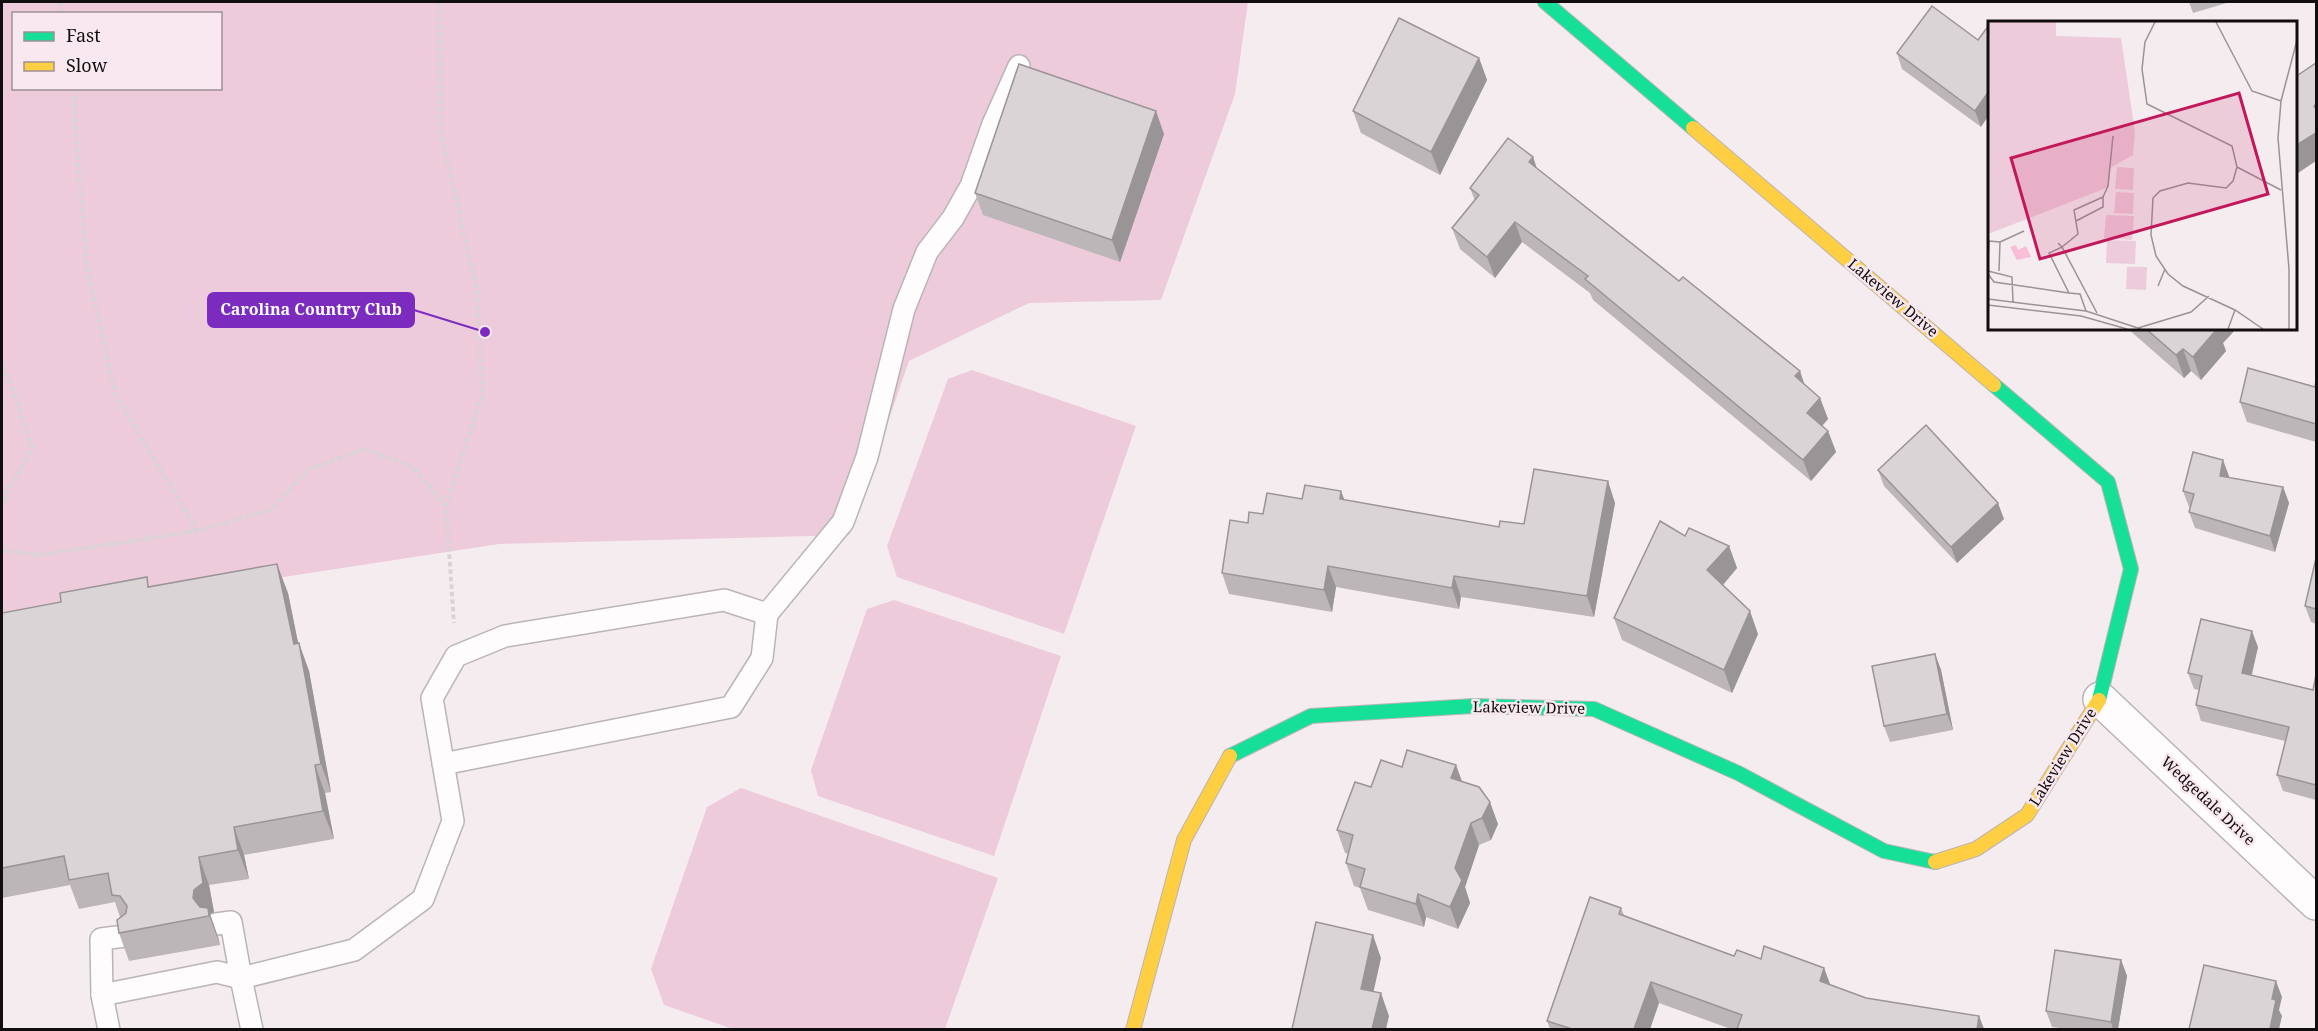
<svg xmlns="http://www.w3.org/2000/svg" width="2318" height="1031" viewBox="0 0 2318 1031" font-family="'Noto Serif',serif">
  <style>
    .green { fill: #eecbda; fill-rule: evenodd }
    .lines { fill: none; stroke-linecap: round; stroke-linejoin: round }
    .lane-casing { stroke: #bbb4b7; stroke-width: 24 }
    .street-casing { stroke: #bbb4b7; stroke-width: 36 }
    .fast-casing { stroke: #bbb4b7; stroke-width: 16 }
    .slow-casing { stroke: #bbb4b7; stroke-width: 16 }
    .path { stroke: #d7d4d6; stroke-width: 4; stroke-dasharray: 4.5 3; stroke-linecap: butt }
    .lane { stroke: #fefcfd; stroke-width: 21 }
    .street { stroke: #fefcfd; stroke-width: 33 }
    .fast { stroke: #16e098; stroke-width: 14 }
    .slow { stroke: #ffcf43; stroke-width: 14 }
    .wall { fill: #bcb6b9 }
    .shaded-wall { fill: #999496 }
    .building { fill: #dbd4d7; stroke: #999496; stroke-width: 1.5 }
    .labels { text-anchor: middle; stroke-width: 5; stroke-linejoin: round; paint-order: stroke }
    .street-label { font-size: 15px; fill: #120d0f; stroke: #f9e8ef }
    .inset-road { fill: none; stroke: #9a9396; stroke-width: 1.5 }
    .view { fill: #c2185b; fill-opacity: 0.15; stroke: #c2185b; stroke-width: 3 }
    .inset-edge { fill: none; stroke: #120d0f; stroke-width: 3 }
    .leader { fill: none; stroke: #7b2cbf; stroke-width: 2 }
    .callout-dot { fill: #7b2cbf; stroke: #f9e8ef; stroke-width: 2 }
    .callout { fill: #7b2cbf; stroke: #7b2cbf; stroke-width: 2 }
    .callout-label { font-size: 16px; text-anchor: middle; font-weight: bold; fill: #fff }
  </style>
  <rect width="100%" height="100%" fill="#f5ecf0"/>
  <g class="green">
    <path d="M2,2h1246l-13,92 -74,206 -132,3 -120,58 -60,174 -350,9 -497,76zM14,14h206v74h-206z"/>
    <polygon points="972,370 1136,426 1064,634 897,577 887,546 948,379"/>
    <polygon points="894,600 1061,656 994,856 818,796 811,770 867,609"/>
    <polygon points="741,788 998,878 945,1029 733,1029 664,1005 651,969 707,807"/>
  </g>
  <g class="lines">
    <defs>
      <g id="lane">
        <polyline points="767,614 843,522 867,457 904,309 927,252 953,218 971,186 993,124 1019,66"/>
        <polyline points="216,924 231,922 241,978 354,950 423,899 453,821 432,698 456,656 505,636 724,600 767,614 762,658 731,707 443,764"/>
        <polyline points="102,995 101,939 125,936"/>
        <polyline points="109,1030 102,995 217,972 241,978 252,1030"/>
      </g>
      <polyline id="street" points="2100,699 2316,903"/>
      <g id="fast">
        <polyline points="1545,2 1693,128"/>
        <polyline points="1994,385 2108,482 2131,569 2099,700"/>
        <polyline points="1230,756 1311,716 1473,706 1594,709 1738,773 1884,851 1935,862"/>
      </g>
      <g id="slow">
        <polyline points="1693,128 1994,385"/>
        <polyline points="1935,862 1976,849 2027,815 2099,700"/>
        <polyline points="1133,1030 1184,840 1230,756"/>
      </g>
    </defs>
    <use href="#lane" class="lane-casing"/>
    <use href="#street" class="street-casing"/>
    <use href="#fast" class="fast-casing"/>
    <use href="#slow" class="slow-casing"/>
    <g class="path">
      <polyline points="59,2 63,14"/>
      <polyline points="439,2 441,132 477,291 482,396 446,506 454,623"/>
      <polyline points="75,88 75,124 87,267 115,393 197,531"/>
      <polyline points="2,367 9,378 32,447 2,503"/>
      <polyline points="2,550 38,555 197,531 270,510 309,469 366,449 413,467 446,506"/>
    </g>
    <use href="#lane" class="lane"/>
    <use href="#street" class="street"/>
    <use href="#fast" class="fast"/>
    <use href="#slow" class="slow"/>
  </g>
  <g class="wall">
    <polygon points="2189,2 2230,2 2193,13"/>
    <polygon points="1978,40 1981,127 1902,69 1897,53"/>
    <polygon points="1479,58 1487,80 1440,175 1361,133 1353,111"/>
    <polygon points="1164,134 1120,262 983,215 975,193"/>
    <polygon points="1533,157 1537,169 1820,398 1828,419 1822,426 1828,431 1836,452 1811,481 1593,300 1590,293 1522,242 1495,278 1460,249 1452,228 1475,201 1470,188"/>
    <polygon points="2127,328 2234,328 2235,330 2223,343 2226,351 2201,380 2191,371 2184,378"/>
    <polygon points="2316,380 2316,442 2247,422 2240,402 2315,387"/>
    <polygon points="1878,470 2004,519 1957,563 1884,486"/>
    <polygon points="2229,476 2229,478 2283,487 2289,503 2275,552 2195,528 2189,512 2190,507 2189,507 2183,491"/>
    <polygon points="1341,491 1344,500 1499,527 1524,524 1615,503 1594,617 1461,597 1459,609 1336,587 1332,612 1229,594 1222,573 1248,523 1263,514 1302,499"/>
    <polygon points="1685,536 1729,546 1737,568 1723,585 1758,634 1732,693 1622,640 1614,618"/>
    <polygon points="2316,558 2316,624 2311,622 2305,606"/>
    <polygon points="150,587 288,593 298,643 309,671 331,792 325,793 334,839 244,855 249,879 209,885 214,912 210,914 218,937 220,945 129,961 119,933 120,917 115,902 79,909 70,885 2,898 2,613"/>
    <polygon points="2258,647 2252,675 2313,690 2316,675 2316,800 2283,791 2277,775 2285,741 2201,721 2196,705 2199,690 2194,689 2188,673"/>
    <polygon points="1935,654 1941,670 1953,730 1890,742 1884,726"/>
    <polygon points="1456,765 1462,781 1498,824 1491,840 1479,845 1465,887 1470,903 1458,929 1426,917 1424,927 1368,910 1360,888 1354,886 1346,863 1348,854 1345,853 1337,830 1371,787 1402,767"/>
    <polygon points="1621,908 1624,915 1734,956 1761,959 1824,968 1830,985 1866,998 1979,1016 1984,1029 1731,1029 1659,1003 1650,1029 1550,1029 1547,1021"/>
    <polygon points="2121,960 2127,976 2118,1029 2068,1029 2052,1027 2046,1011"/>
  </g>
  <g class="shaded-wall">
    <polygon points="1479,58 1487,80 1440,175 1431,152"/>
    <polygon points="1989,91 1989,115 1981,127 1975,111"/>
    <polygon points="1156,111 1164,134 1120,262 1112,240"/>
    <polygon points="2316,133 2316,161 2295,175 2295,146"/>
    <polygon points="1533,157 1540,178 1529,162"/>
    <polygon points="1515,222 1522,242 1495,278 1487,257"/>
    <polygon points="2213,328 2234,328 2235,330 2223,343 2226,351 2201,380 2193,357"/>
    <polygon points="2183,349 2191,371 2184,378 2176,355"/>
    <polygon points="1800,371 1807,392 1795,376"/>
    <polygon points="1820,398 1828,419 1815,434 1807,413"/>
    <polygon points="1828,431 1836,452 1811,481 1803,460"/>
    <polygon points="2223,460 2229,476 2226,492 2220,476"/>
    <polygon points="1608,481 1615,503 1594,617 1587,596"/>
    <polygon points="2283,487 2289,503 2275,552 2270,536"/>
    <polygon points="1341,491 1349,512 1340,499"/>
    <polygon points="1998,503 2004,519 1957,563 1951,547"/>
    <polygon points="1729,546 1737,568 1716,593 1707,570"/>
    <polygon points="277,564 288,593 304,672 294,644"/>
    <polygon points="1328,566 1336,587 1332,612 1324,590"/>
    <polygon points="1454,576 1461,597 1459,609 1452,588"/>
    <polygon points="1750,611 1758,634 1732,693 1724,670"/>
    <polygon points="2252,631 2258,647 2248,689 2242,673"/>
    <polygon points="299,643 309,671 331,792 321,764"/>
    <polygon points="1935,654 1941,670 1953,730 1947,714"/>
    <polygon points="315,765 325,793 334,839 323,811"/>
    <polygon points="1456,765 1464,788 1451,778"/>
    <polygon points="1490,802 1498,824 1491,840 1482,818"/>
    <polygon points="1471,823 1479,845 1465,887 1470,903 1458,929 1450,907 1455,868"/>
    <polygon points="234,827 244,855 249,879 238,850"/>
    <polygon points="199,857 209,885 214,912 210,914 218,937 220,945 209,915 207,917 193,898"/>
    <polygon points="1418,894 1426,917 1424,927 1416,904"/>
    <polygon points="1373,935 1381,958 1369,1012 1361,989"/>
    <polygon points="2121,960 2127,976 2118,1029 2113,1029 2111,1022"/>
    <polygon points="1824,968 1832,989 1820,981"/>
    <polygon points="2276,981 2282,997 2279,1010 2282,1016 2279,1029 2270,1029 2272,999"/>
    <polygon points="1651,982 1659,1003 1650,1029 1634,1029"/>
    <polygon points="1381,993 1389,1016 1386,1029 1372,1029"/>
    <polygon points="1979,1016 1984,1029 1977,1029"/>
  </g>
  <g class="building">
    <polygon points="1932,6 1978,40 1989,25 1989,91 1975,111 1897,53"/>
    <polygon points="1399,18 1479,58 1431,152 1353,111"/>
    <polygon points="2316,63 2316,104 2314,106 2316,109 2316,133 2295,146 2295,71 2298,75"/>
    <polygon points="1019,64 1156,111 1112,240 975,193"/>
    <polygon points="1508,138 1533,157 1529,162 1679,281 1683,277 1800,371 1795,376 1820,398 1807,413 1828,431 1803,460 1585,279 1588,276 1515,222 1487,257 1452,228 1479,195 1470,188"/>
    <polygon points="2145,328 2217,328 2217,329 2193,357 2183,349 2176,355"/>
    <polygon points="2248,368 2315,387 2316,380 2316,424 2240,402"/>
    <polygon points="1926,425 1998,503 1951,547 1878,470"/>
    <polygon points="2193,452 2223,460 2220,476 2283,487 2270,536 2189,512 2194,494 2183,491"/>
    <polygon points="1534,469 1608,481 1587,596 1454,576 1452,588 1328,566 1324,590 1222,573 1230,520 1248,523 1249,512 1263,514 1267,493 1302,499 1305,485 1341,491 1340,499 1499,527 1500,521 1524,524"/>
    <polygon points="1660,521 1685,536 1689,528 1729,546 1707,570 1750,611 1724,670 1614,618"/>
    <polygon points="2316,558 2316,609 2305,606"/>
    <polygon points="277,564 294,644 299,643 321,764 315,765 323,811 234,827 238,850 199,857 203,883 194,890 193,898 200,907 208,908 209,916 119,933 117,920 126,913 127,906 120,896 112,895 108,873 69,880 64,856 2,868 2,613 61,602 60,593 147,577 148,587"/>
    <polygon points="2201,619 2252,631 2242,673 2313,690 2316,675 2316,785 2277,775 2289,727 2196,705 2202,676 2188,673"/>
    <polygon points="1935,654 1947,714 1884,726 1872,666"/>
    <polygon points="1407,750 1456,765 1451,778 1479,787 1490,802 1482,818 1471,823 1455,868 1462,880 1450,907 1418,894 1416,904 1360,887 1365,869 1346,863 1353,835 1337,830 1355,782 1371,787 1381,760 1402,767"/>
    <polygon points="1590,897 1621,908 1619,914 1734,956 1737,950 1761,959 1764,946 1824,968 1820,981 1866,998 1979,1016 1977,1029 1737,1029 1742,1015 1651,982 1634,1029 1572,1029 1547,1021"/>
    <polygon points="1316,922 1373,935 1361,989 1381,993 1372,1029 1292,1029"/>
    <polygon points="2055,950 2121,960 2111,1022 2046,1011"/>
    <polygon points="2204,965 2276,981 2272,999 2276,1000 2270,1029 2189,1029"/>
  </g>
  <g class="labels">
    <g class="street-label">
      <text transform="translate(1893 298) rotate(40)" y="5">Lakeview Drive</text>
      <text transform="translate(1529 708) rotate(1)" y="5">Lakeview Drive</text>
      <text transform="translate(2063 757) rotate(-58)" y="5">Lakeview Drive</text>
      <text transform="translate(2208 801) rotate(43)" y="5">Wedgedale Drive</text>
    </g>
  </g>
  <g transform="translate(1988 21)">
    <rect width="309" height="309" fill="#f5ecf0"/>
    <path d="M0,1h68v14l65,2 14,94 -2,23 -23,13 -1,19 -121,47zM129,146l17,1 -1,22 -18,-1zM128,171l18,1 -1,21 -19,-1zM118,194l28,1 -2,24 -28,-2zM119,219l29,1 -1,23 -29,-1zM139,246h20l-1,23 -20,-1z" fill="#eecbda"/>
    <path d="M28,224l2,5 8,-4 5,11 -14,3 -7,-13z" fill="#fabdd9"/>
    <path class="inset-road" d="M167,1l-10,20 -3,27 5,35 85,42 5,21 -4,14 -7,7 -38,-5 -28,8 -7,7 -2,37 5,21 12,18 15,12 52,24 28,19M228,1l36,69 29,10M249,146l44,23M115,176l5,-11 5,-50M12,221l24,-11M70,222l4,4 16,-13 -4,-24 29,-13v10l-27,14M0,239l1,-19 11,1 -1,29M0,250l24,6 1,25M0,253l6,8 75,11M170,265l7,-17M0,278l98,12 55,18M0,284l93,11 46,13M98,290l-6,-17 -11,-1 -20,-40 13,-6 35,66M150,307l53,-16 18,-16M240,308l7,-19M301,308v-60l-11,-131 3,-37 16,-61"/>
    <path class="view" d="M251,72l29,101 -228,65 -29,-101z"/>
    <rect width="309" height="309" class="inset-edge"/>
  </g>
  <path class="leader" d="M485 332L414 310"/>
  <circle class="callout-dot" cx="485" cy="332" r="6"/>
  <rect class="callout" x="208" y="293" width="206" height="34" rx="6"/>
  <g class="callout-label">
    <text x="311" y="315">Carolina Country Club</text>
  </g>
  <rect width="2318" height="1031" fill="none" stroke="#120d0f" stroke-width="6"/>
  <rect x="12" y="12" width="210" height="78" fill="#f9e8ef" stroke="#9d9095" stroke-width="1.5"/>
  <rect x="24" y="32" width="30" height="9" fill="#16e098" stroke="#9d9095" stroke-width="1.5"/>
  <text x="66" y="42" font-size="18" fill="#120d0f">Fast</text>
  <rect x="24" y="62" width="30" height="9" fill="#ffcf43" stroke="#9d9095" stroke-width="1.5"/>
  <text x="66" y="72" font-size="18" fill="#120d0f">Slow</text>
</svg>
